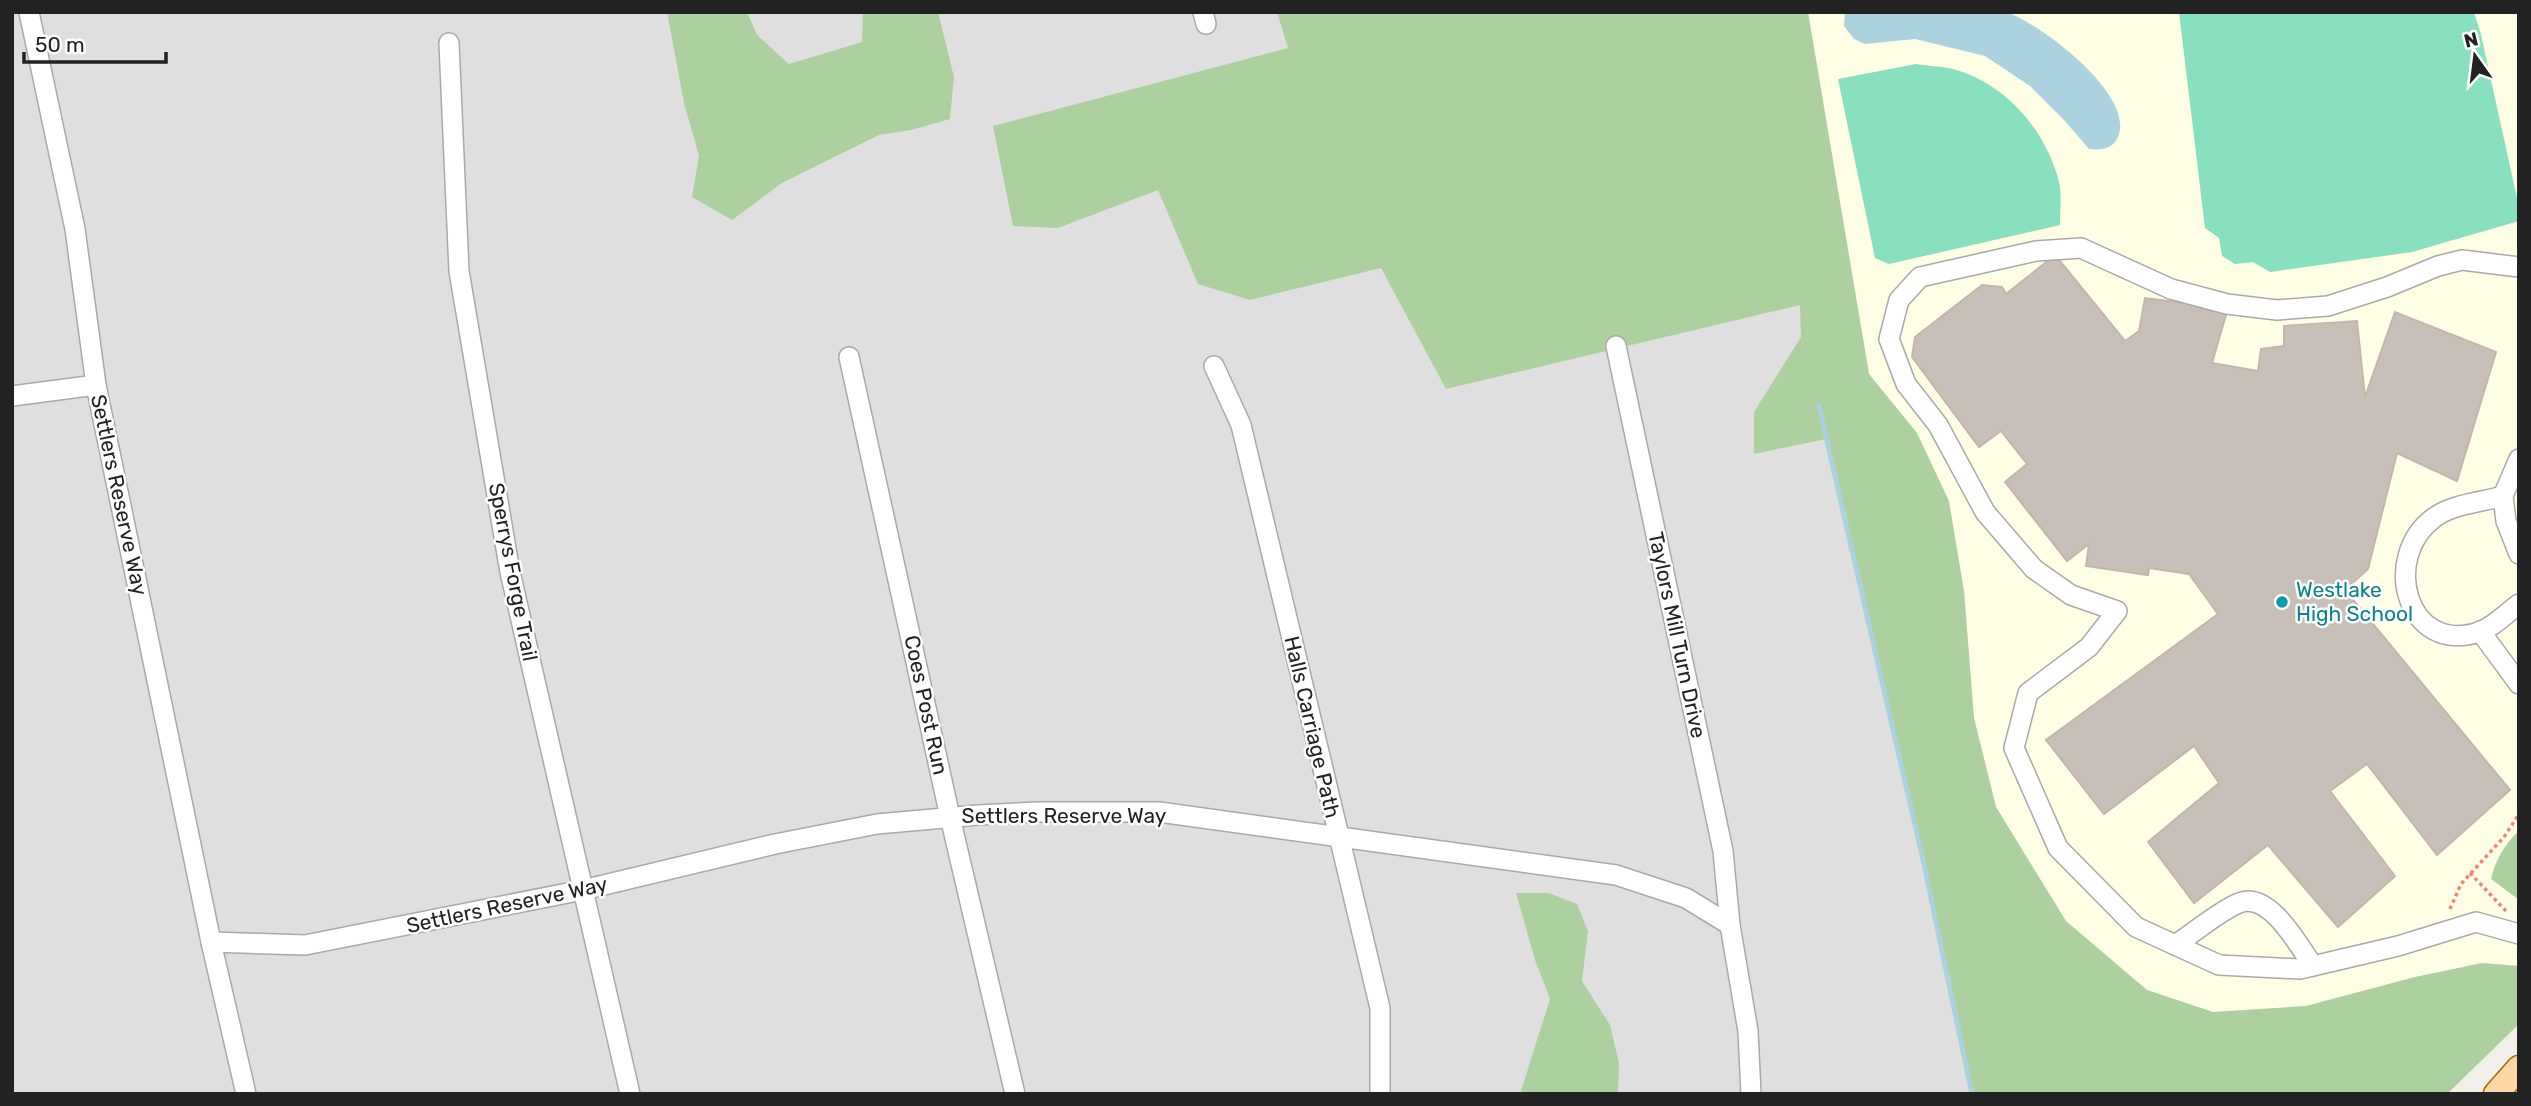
<svg xmlns="http://www.w3.org/2000/svg" width="2531" height="1106" viewBox="0 0 2531 1106" font-family="Rubik,sans-serif">
  <style>
    .residential { fill: #e0dfdf }
    .education { fill: #ffffe5 }
    .forest { fill: #add19e }
    .pitch { fill: #88e0be }
    .water { fill: #aad3df }
    .lines { fill: none; stroke-linecap: round; stroke-linejoin: round }
    .stream { stroke: #aad3df; stroke-width: 5 }
    .building { fill: #c7bfb8; stroke: #c4b6ab; stroke-width: 2 }
    .minor-casing { stroke: #a9a9a9; stroke-width: 22 }
    .major-casing { stroke: #a06b00; stroke-width: 27 }
    .path { stroke: #fa8072; stroke-width: 3.5; stroke-dasharray: 3.5 3.5; stroke-linecap: butt }
    .minor { stroke: #fff; stroke-width: 19 }
    .major { stroke: #fcd6a4; stroke-width: 24 }
    .culture-dot { fill: #0f9aa8; stroke: #fff; stroke-width: 2.5 }
    .labels { text-anchor: middle; stroke-width: 5; stroke-linejoin: round; paint-order: stroke }
    .street-label { font-size: 21px; fill: #222; stroke: #fff }
    .culture-label { font-size: 21px; fill: #0d838f; stroke: #fff; text-anchor: start }
  </style>
  <rect width="100%" height="100%" fill="#f2efe9"/>
  <polygon class="residential" points="12,12 1808,12 1819,406 1972,1094 12,1094"/>
  <polygon class="education" points="1808,12 2519,12 2519,966 2482,963 2415,977 2306,1006 2213,1012 2147,990 2066,921 1996,807 1974,718 1964,591 1917,433 1869,374"/>
  <g class="forest">
    <polygon points="667,12 747,12 757,35 789,64 862,42 863,12 938,12 954,77 950,119 911,130 879,135 782,183 732,220 692,197 699,156 684,103"/>
    <polygon points="1277,12 1808,12 1869,374 1917,433 1949,501 1964,591 1974,718 1996,807 2066,921 2147,990 2213,1012 2306,1006 2415,977 2482,963 2519,966 2519,1024 2447,1094 1972,1094 1924,865 1826,439 1754,454 1754,412 1801,337 1800,305 1446,389 1381,268 1250,300 1198,284 1158,190 1058,228 1013,226 993,126 1288,48"/>
    <path d="M2519,831v69l-28,-21c4,-18 14,-36 28,-48z"/>
    <polygon points="1516,893 1549,893 1577,904 1588,931 1582,981 1610,1025 1619,1063 1618,1094 1520,1094 1550,999 1535,960"/>
  </g>
  <g class="pitch">
    <polygon points="2179,12 2474,12 2481,35 2519,207 2519,221 2412,252 2270,272 2253,262 2235,264 2222,256 2219,238 2205,228"/>
    <path d="M1916,64c12,2 25,2 37,5 52,14 93,61 106,113 3,13 1,29 1,43l-171,39 -14,-6 -37,-179z"/>
  </g>
  <path class="water" d="M1845,12c41,0 82,0 123,0 13,0 31,-3 43,2 33,13 128,84 106,125 -6,11 -18,11 -28,10l-25,-29 -34,-34 -45,-30 -70,-17 -50,5 -11,-5 -10,-13z"/>
  <g class="lines">
    <polyline class="stream" points="1819,406 1924,865 1972,1094"/>
  </g>
  <polygon class="building" points="2055,255 2125,341 2139,331 2145,298 2228,308 2212,363 2258,371 2261,349 2284,346 2284,326 2357,321 2365,397 2395,312 2496,352 2457,481 2397,453 2368,569 2345,590 2510,790 2437,855 2367,764 2330,791 2395,876 2338,927 2268,845 2194,903 2148,842 2219,783 2194,746 2104,814 2046,740 2218,614 2189,574 2149,568 2148,575 2086,566 2089,544 2067,561 2005,482 2027,464 2001,431 1979,447 1912,357 1915,337 1982,285 2002,287 2006,294"/>
  <g class="lines">
    <defs>
      <g id="minor">
        <polyline points="29,12 75,229 96,385 211,942 246,1094"/>
        <polyline points="1203,12 1206,24"/>
        <polyline points="449,43 459,271 510,572 630,1094"/>
        <polyline points="2519,267 2462,260 2438,266 2387,287 2328,306 2277,310 2227,304 2171,289 2081,248 2036,251 1920,277 1899,300 1889,339 1906,384 1938,425 1985,512 2034,569 2071,595 2117,611 2089,647 2028,693 2014,748 2058,848 2136,927 2219,965 2300,969 2398,946 2476,922 2519,934"/>
        <polyline points="1616,346 1723,851 1730,925 1748,1031 1751,1094"/>
        <polyline points="849,357 950,817 1015,1094"/>
        <polyline points="1214,366 1241,425 1380,1008 1380,1094"/>
        <polyline points="12,396 96,385"/>
        <polyline points="2519,459 2503,496 2506,521 2519,554"/>
        <path d="M2503,496c-21,6 -50,8 -68,21 -55,39 -29,139 44,115 16,-6 26,-18 40,-28"/>
        <polyline points="2480,631 2519,684"/>
        <polyline points="211,942 305,945 583,890 775,844 877,824 978,815 1038,812 1159,812 1616,875 1686,898 1730,925"/>
        <path d="M2175,945c19,-12 44,-34 64,-42 30,-13 60,43 74,63"/>
      </g>
      <polyline id="major" points="2496,1094 2519,1068"/>
    </defs>
    <use href="#minor" class="minor-casing"/>
    <use href="#major" class="major-casing"/>
    <g class="path">
      <polyline points="2470,873 2506,911"/>
      <polyline points="2450,909 2461,884 2504,837 2519,814"/>
    </g>
    <use href="#minor" class="minor"/>
    <use href="#major" class="major"/>
  </g>
  <circle class="culture-dot" cx="2282" cy="602" r="7"/>
  <g class="labels">
    <g class="street-label">
      <text transform="translate(119 495) rotate(78)" y="7">Settlers Reserve Way</text>
      <text transform="translate(513 572) rotate(79)" y="7">Sperrys Forge Trail</text>
      <text transform="translate(1677 635) rotate(78)" y="7">Taylors Mill Turn Drive</text>
      <text transform="translate(926 705) rotate(78)" y="7">Coes Post Run</text>
      <text transform="translate(1312 727) rotate(77)" y="7">Halls Carriage Path</text>
      <text x="1064" y="823">Settlers Reserve Way</text>
      <text transform="translate(507 905) rotate(-12)" y="7">Settlers Reserve Way</text>
    </g>
    <g class="culture-label">
      <text x="2296" y="597">Westlake<tspan x="2296" dy="24">High School</tspan></text>
    </g>
  </g>
  <rect width="2531" height="1106" fill="none" stroke="#222222" stroke-width="28"/>
  <g transform="translate(2475 56) rotate(346)" stroke="#ffffff" stroke-width="5" paint-order="stroke">
  <path d="M0-5L12 26L0 18L-12 26Z" fill="#222222"/>
  <text y="-10" font-size="19" font-weight="bold" text-anchor="middle" fill="#222222">N</text>
  </g>
  <path d="M24 52v10h142v-10" fill="none" stroke="#222222" stroke-width="3.5"/>
  <text x="35" y="52" font-size="21" fill="#222222" stroke="#ffffff" stroke-width="5" paint-order="stroke">50 m</text>
</svg>
